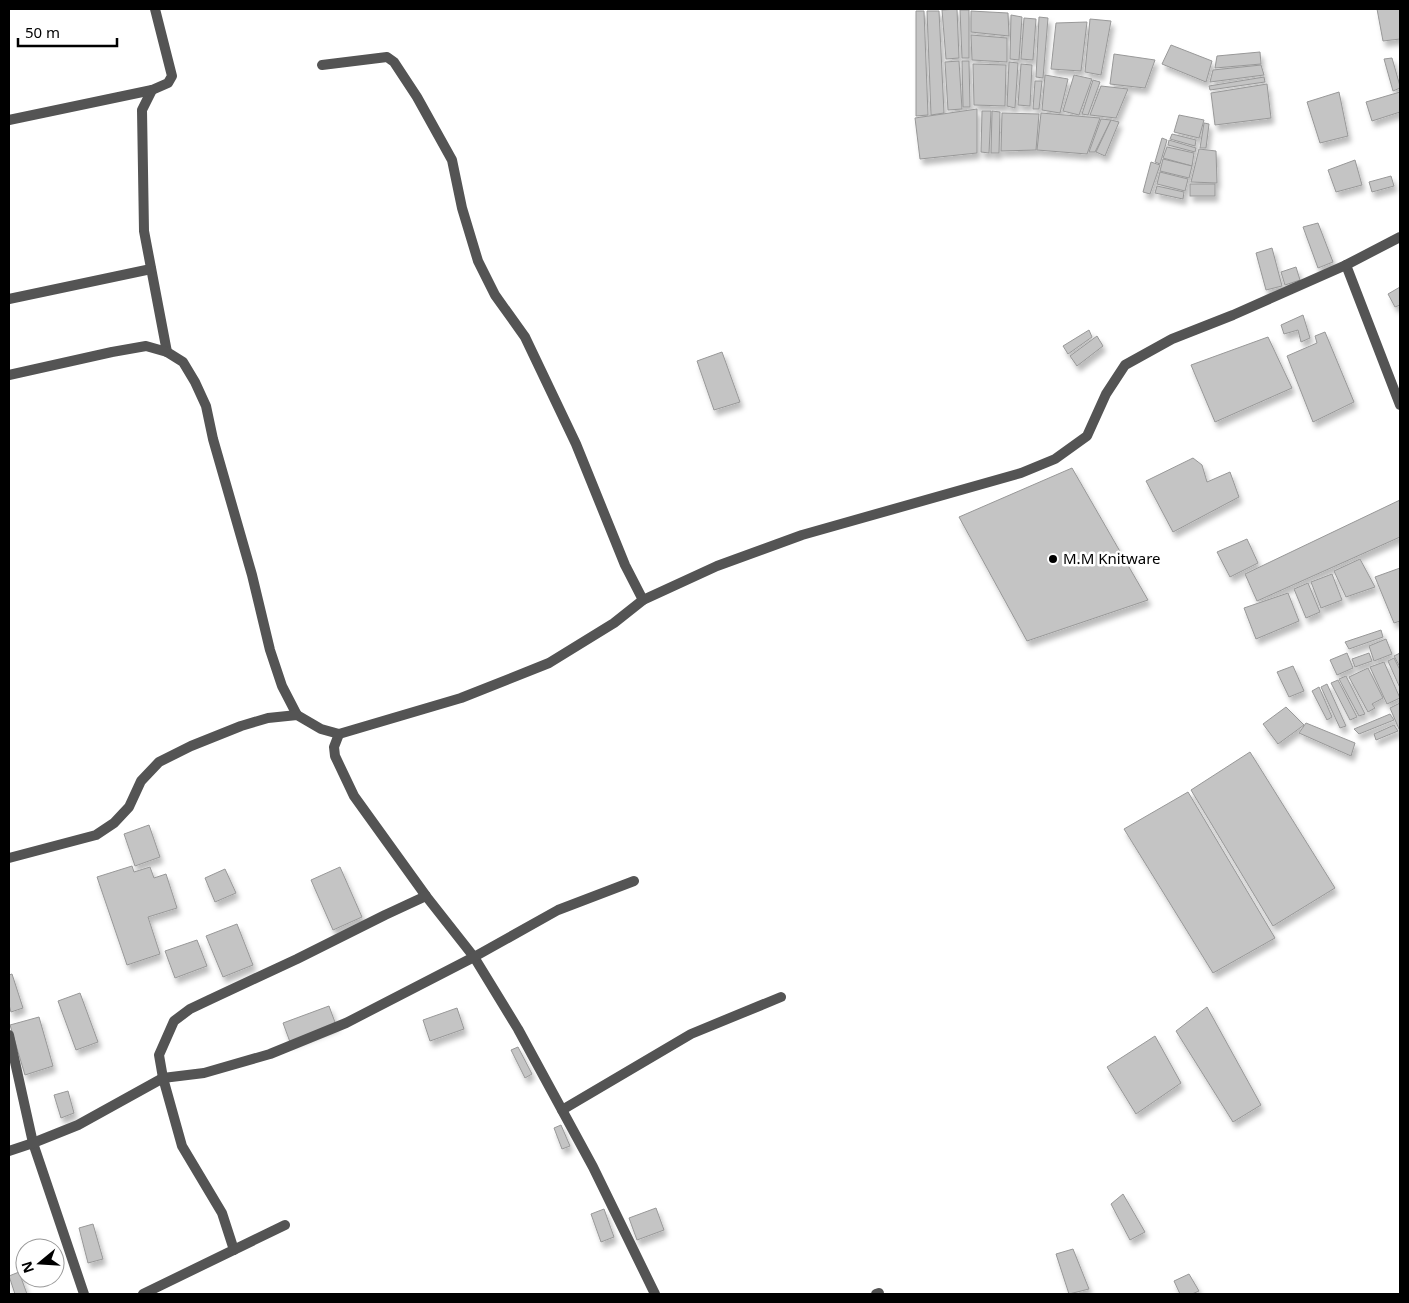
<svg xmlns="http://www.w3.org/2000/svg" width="1409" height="1303" viewBox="0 0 1409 1303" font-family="'Noto Sans',sans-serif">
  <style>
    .building { fill: #c4c4c4; stroke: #989898; filter: url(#shadow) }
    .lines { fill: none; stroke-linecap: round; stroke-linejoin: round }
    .minor { stroke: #545454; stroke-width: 10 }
    .tertiary { stroke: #545454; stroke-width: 10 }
    .poi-dot { fill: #000; stroke: #fff; stroke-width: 2 }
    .labels { text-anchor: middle; stroke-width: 5; stroke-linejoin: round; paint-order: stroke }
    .poi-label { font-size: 15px; fill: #000; stroke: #fff; text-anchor: start }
  </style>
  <defs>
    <filter id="shadow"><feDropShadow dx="3" dy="5.5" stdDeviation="2.5" flood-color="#0004"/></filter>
  </defs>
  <rect width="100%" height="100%" fill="#fff"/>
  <g class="building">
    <polygon points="957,9 959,58 946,59 942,10"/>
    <polygon points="1377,9 1400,9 1400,39 1383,41"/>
    <polygon points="960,10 969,10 969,58 962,58"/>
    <polygon points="916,11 924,11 928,115 916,116"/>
    <polygon points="927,11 939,11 944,113 931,115"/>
    <polygon points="971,11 1008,13 1009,36 971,32"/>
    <polygon points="1011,15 1022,17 1019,60 1010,59"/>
    <polygon points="1039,17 1048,18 1043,78 1036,77"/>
    <polygon points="1024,18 1036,19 1033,60 1021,59"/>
    <polygon points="1090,19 1111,21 1101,75 1085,72"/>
    <polygon points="1087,22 1081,71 1051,69 1056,23"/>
    <polygon points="971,35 1007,38 1007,62 972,60"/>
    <polygon points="1171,45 1212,61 1206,82 1162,64"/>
    <polygon points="1260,52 1261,64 1215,68 1217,56"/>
    <polygon points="1114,54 1155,60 1145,88 1110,84"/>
    <polygon points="1392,58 1400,86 1400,88 1393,91 1384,59"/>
    <polygon points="959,61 962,109 948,110 945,62"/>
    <polygon points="962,61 969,61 970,107 963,107"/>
    <polygon points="1009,62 1018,63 1015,108 1007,106"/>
    <polygon points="973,64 1006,65 1005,106 974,105"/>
    <polygon points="1021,64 1032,65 1030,106 1018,105"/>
    <polygon points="1261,65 1264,75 1210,82 1213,70"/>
    <polygon points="1045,75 1068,79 1060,113 1042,110"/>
    <polygon points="1074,75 1092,79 1079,115 1063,111"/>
    <polygon points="1264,77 1265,82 1210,90 1209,86"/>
    <polygon points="1093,80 1100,82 1088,115 1082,114"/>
    <polygon points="1035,81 1042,81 1039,109 1033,109"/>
    <polygon points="1267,84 1271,118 1215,125 1211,93"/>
    <polygon points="1101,86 1128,89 1116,118 1090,115"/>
    <polygon points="1339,92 1348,136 1320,143 1307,102"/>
    <polygon points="1400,92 1400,112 1372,121 1366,102"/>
    <polygon points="977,109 977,153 920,159 915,118"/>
    <polygon points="982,111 991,111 989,153 981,152"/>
    <polygon points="992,111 1000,112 999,153 991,153"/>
    <polygon points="1002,113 1039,114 1036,150 1001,151"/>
    <polygon points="1041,113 1100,118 1087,154 1037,150"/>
    <polygon points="1179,115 1204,120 1199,138 1174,132"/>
    <polygon points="1101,119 1111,120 1095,152 1089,152"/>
    <polygon points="1111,120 1119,122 1105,156 1096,152"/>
    <polygon points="1204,123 1209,124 1206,148 1200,148"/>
    <polygon points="1172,134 1196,140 1195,146 1170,139"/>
    <polygon points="1162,138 1167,140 1160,164 1155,162"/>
    <polygon points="1169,140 1196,148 1195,152 1168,145"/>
    <polygon points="1167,147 1194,153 1192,166 1163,158"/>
    <polygon points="1199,149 1216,151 1217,183 1191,182"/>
    <polygon points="1163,159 1192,166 1189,178 1160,171"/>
    <polygon points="1355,160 1362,185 1336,192 1328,170"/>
    <polygon points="1151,162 1160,165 1150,194 1143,192"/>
    <polygon points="1160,172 1188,179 1185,191 1157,184"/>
    <polygon points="1391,176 1394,186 1372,192 1369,182"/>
    <rect x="1190" y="184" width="25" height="12"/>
    <polygon points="1157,186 1184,192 1183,199 1155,193"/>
    <polygon points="1318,223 1333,262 1318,268 1303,227"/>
    <polygon points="1272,248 1282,286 1266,290 1256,253"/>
    <polygon points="1296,267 1300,280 1285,285 1281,272"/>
    <polygon points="1400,287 1400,305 1395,307 1388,294"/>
    <polygon points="1303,315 1310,338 1301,342 1298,330 1284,334 1281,325"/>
    <polygon points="1089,330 1092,337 1068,354 1063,346"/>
    <polygon points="1325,332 1354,402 1313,422 1287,356 1317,343 1315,336"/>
    <polygon points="1097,336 1103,346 1077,366 1070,356"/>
    <polygon points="1268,337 1292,388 1215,422 1191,365"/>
    <polygon points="722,352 740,402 714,410 697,361"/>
    <polygon points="1193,458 1202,465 1207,482 1230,472 1239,497 1173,532 1146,481"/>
    <polygon points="1072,468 1148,600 1027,641 959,517"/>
    <polygon points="1400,500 1400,537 1257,601 1245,574"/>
    <polygon points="1247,539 1258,563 1230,577 1217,552"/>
    <polygon points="1360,559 1375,587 1346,597 1334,571"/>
    <polygon points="1400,568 1400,621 1394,623 1375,577"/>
    <polygon points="1332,574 1342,600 1321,608 1311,582"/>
    <polygon points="1308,583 1320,612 1306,618 1294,589"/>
    <polygon points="1288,593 1299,621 1256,639 1244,608"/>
    <polygon points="1381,630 1383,637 1349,649 1345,642"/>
    <polygon points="1386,639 1392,654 1374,661 1369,646"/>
    <polygon points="1347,653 1353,668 1337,675 1330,660"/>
    <polygon points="1369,653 1372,661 1355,667 1352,659"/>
    <polygon points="1400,653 1400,667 1394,656"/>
    <polygon points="1394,658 1400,670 1400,688 1388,661"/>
    <polygon points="1384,662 1400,698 1387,704 1370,667"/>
    <polygon points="1293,666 1304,691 1289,697 1277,672"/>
    <polygon points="1368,668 1383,698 1372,704 1375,708 1368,712 1349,677"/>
    <polygon points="1346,676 1365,714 1359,716 1339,679"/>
    <polygon points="1338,680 1357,717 1350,720 1331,683"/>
    <polygon points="1327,684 1346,726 1340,728 1321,687"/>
    <polygon points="1319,687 1332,717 1327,720 1312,691"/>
    <polygon points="1400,703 1400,729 1399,729 1390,708"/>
    <polygon points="1286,707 1304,725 1278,744 1263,724"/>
    <polygon points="1390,714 1394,720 1359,734 1354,729"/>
    <polygon points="1306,723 1355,743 1351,756 1299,733"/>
    <polygon points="1394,725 1398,731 1376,740 1374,734"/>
    <polygon points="1250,752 1335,888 1273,926 1191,790"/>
    <polygon points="1188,792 1275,938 1213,973 1124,829"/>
    <polygon points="149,825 160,857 135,866 124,834"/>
    <polygon points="132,866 134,872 150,867 154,878 166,874 177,908 148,917 160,954 127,965 97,877"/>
    <polygon points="340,867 362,917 333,930 311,880"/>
    <polygon points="225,869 236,893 215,902 205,878"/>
    <polygon points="237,924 253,965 223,977 206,936"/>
    <polygon points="197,940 207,966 175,978 165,951"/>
    <polygon points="12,974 23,1008 11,1012 9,1005 9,975"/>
    <polygon points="80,993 98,1042 76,1050 58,1001"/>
    <polygon points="329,1006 336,1025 290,1042 283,1023"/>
    <polygon points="1207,1007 1261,1105 1233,1122 1176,1031"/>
    <polygon points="457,1008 464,1029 430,1041 423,1020"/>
    <polygon points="39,1017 53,1066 25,1075 10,1025"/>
    <polygon points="1155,1036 1181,1083 1136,1114 1107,1067"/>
    <polygon points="518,1047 532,1074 525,1078 511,1050"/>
    <polygon points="68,1091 74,1113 61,1118 54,1095"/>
    <polygon points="561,1125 570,1146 562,1149 554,1128"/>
    <polygon points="1123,1194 1145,1232 1130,1240 1111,1204"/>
    <polygon points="656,1208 664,1230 637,1240 629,1218"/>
    <polygon points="604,1209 614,1237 601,1242 591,1214"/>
    <polygon points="93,1224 103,1259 88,1263 79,1228"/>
    <polygon points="1073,1249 1089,1289 1069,1294 1056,1254"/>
    <polygon points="19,1272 27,1294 15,1294 9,1276"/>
    <polygon points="1189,1274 1199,1291 1192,1294 1180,1294 1174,1281"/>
  </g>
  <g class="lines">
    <g class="minor">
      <polyline points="155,9 172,76 168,83 152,90 142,110 144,231 167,352"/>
      <polyline points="322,65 387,57 394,62 417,97 452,160 462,208 478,261 495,295 525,337 576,444 625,565 643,600"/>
      <polyline points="9,120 152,90"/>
      <polyline points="1346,265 1400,405"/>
      <polyline points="9,299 151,269"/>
      <polyline points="9,375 112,352 146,346 167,352 183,362 195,382 206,406 213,439 252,575 270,650 282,686 297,715"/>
      <polyline points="339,734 334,747 335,756 354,796 426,896 474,957 518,1029 593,1167 655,1294"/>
      <polyline points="9,1035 33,1143 84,1294"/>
      <polyline points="562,1110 691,1034 781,997"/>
      <polyline points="9,1151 33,1143 78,1125 163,1078 204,1073 270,1054 346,1023 474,957 558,910 634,881"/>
      <polyline points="234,1250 222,1213 182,1146 163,1078 159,1055 174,1021 190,1009 209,1000 297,959 385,915 426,896"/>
      <polyline points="143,1294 285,1225"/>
      <polyline points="876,1294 879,1293"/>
    </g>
    <polyline class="tertiary" points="9,858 96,835 114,823 129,807 141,781 159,762 191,746 241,726 268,718 297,715 321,729 339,734 461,698 549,663 614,623 643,600 717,566 802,535 1021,473 1055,459 1087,436 1106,394 1125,365 1172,339 1233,315 1346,265 1400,237"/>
  </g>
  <circle class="poi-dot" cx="1053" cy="559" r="5"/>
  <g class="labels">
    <g class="poi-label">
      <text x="1063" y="564">M.M Knitware</text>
    </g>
  </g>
  <rect width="1409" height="1303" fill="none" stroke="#000000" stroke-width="20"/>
  <g transform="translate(40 1263) rotate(252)"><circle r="24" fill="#ffffff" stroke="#999999"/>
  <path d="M0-4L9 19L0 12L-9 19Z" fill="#000000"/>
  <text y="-8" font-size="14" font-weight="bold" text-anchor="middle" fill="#000000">N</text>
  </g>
  <path d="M18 38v8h99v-8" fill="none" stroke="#000000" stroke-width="2.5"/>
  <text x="25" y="38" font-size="15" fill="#000000" stroke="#ffffff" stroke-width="4" paint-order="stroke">50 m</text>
</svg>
